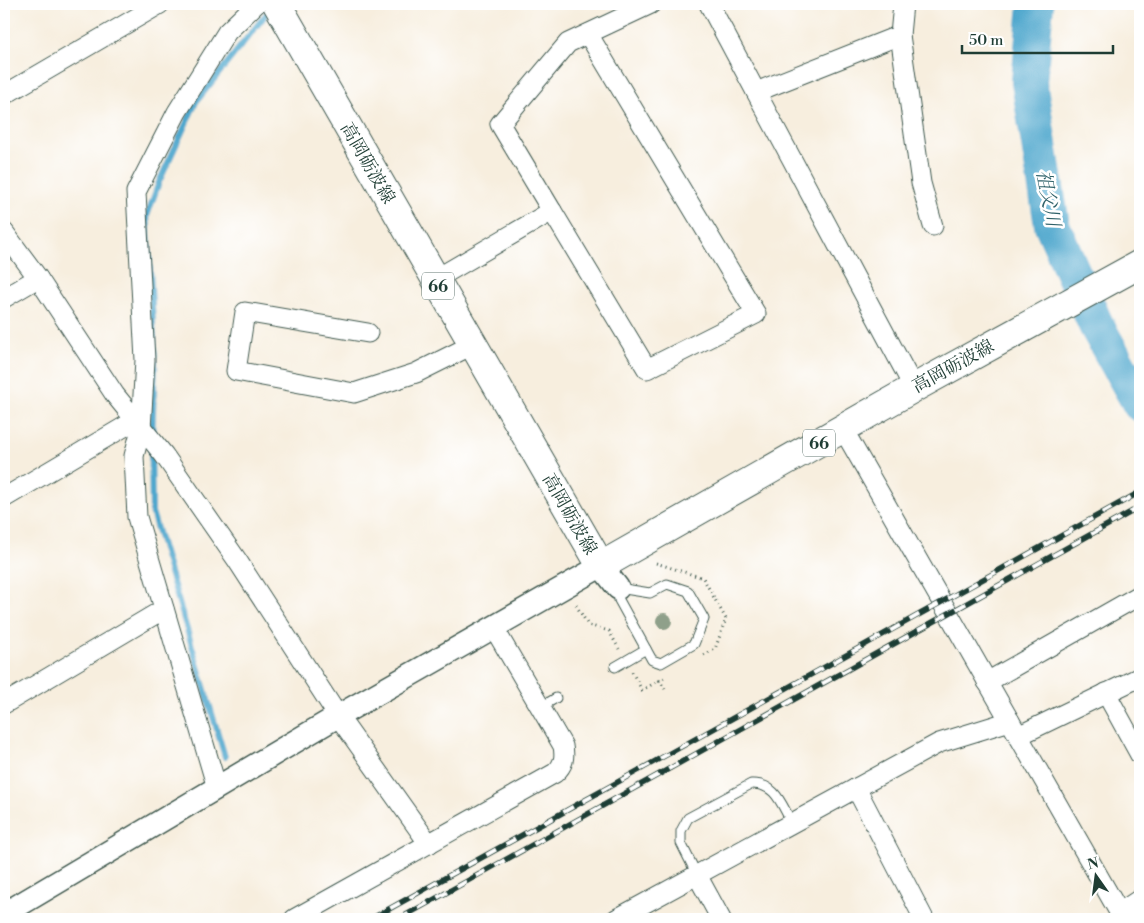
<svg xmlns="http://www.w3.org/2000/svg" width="1144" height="923" viewBox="0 0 1144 923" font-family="'Libre Bodoni','Noto Serif JP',serif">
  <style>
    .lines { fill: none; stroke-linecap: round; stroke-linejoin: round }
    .stream { stroke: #50a7cd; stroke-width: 6 }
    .river { stroke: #50a7cd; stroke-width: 36 }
    .service-casing { stroke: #3f584e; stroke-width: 11 }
    .minor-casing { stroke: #3f584e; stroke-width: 21 }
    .tertiary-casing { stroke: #3f584e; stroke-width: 25 }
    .primary-casing { stroke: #3f584e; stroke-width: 30 }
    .path { stroke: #3f584e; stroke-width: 3; stroke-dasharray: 1 4; stroke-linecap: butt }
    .service { stroke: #fff; stroke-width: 9 }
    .minor { stroke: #fff; stroke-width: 19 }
    .tertiary { stroke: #fff; stroke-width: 22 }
    .primary { stroke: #fff; stroke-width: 28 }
    .rail-casing { stroke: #1f3d34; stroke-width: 5.5 }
    .rail { stroke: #fff; stroke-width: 4; stroke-dasharray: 11; stroke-linecap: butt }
    .tree { fill: #8fa08a }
    .labels { text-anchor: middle; stroke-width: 5; stroke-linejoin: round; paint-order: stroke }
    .shield { fill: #fff; stroke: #627771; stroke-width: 1 }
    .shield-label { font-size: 16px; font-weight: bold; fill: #1f3d34 }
    .street-label { font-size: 18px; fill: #1f3d34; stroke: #fff }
    .water-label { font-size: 19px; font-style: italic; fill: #30626a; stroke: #fff }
  </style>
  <rect width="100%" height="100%" fill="#fff"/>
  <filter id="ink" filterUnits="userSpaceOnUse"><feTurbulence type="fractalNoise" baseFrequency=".02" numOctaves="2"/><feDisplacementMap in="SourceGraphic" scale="10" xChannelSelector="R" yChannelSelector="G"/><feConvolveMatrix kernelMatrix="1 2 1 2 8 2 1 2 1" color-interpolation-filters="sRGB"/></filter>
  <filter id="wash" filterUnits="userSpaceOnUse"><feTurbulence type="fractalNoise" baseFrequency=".0096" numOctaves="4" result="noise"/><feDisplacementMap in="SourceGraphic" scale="20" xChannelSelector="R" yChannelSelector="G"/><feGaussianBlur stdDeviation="1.12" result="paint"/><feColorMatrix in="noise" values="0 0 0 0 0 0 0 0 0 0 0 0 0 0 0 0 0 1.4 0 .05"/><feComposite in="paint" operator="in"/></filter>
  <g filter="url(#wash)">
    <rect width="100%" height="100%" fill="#f7eede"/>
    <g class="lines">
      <g class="stream">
        <polyline points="152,434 155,363 147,216 159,182 196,102 271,8"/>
        <polyline points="151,446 152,512 225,757"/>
      </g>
      <polyline class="river" points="1036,4 1029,82 1052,225 1096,325 1140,404"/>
    </g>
  </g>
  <g filter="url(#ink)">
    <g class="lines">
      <defs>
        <g id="service">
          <polygon points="667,584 688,591 704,619 694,644 661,663 652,660 619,600 618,588 650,593"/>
          <polyline points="615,667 646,649"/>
          <polyline points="541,707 556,698"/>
          <path d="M697,875l-16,-32v-12l7,-13 63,-34c25,-1 30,20 41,39"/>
        </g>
        <g id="minor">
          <polyline points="709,4 914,388"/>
          <polyline points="900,35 921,183 933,226"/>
          <polyline points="756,92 900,35 903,4"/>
          <polyline points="4,95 160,4"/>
          <polyline points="552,211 647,369 756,314 588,34"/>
          <polyline points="4,232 38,278 115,395 164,455 237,560 338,716 429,844"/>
          <polyline points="434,280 552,211 500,124 568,43 651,4"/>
          <polyline points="4,298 38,278"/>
          <polyline points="368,333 245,312 236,371 354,393 416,373 472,345"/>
          <polyline points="843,429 1123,919"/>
          <polyline points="4,498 134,421"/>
          <polyline points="987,682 1140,595"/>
          <polyline points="1106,693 1140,755"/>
          <polyline points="4,704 164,609"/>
          <polyline points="1018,736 1140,677"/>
          <polyline points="217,788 137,517 134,456 141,429 145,360 136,192 177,112 227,32 256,4"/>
          <polyline points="856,788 924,919"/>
          <polyline points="697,875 721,919"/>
          <polyline points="1119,913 1140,899"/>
          <path d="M294,919l261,-146c9,-8 10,-16 8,-27l-69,-118"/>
          <polyline points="616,919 939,743 1010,721"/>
        </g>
        <polyline id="tertiary" points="4,914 338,716 601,566 618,588"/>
        <polyline id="primary" points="277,4 601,566 914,388 1140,264"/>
      </defs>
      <use href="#service" class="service-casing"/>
      <use href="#minor" class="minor-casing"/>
      <use href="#tertiary" class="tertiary-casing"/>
      <use href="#primary" class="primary-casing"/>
      <g class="path">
        <polyline points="656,563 703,578 726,619 715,649 704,655"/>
        <polyline points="576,605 588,625 609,631 619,649"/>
        <polyline points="632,672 642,690 664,678"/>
        <polyline points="659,680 665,689"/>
      </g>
      <use href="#service" class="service"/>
      <use href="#minor" class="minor"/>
      <use href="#tertiary" class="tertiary"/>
      <use href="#primary" class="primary"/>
      <defs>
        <g id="rail">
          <polyline points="371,919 1140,492"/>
          <polyline points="399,919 1140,507"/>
        </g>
      </defs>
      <use href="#rail" class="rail-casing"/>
      <use href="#rail" class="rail"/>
    </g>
    <circle class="tree" cx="664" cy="621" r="8"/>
  </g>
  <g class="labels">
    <g class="shield">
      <rect x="422" y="272.5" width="32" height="27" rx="4"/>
      <rect x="803" y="429.5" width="32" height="27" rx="4"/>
    </g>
    <g class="shield-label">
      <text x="438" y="292">66</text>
      <text x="819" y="449">66</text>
    </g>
    <g class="street-label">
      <text transform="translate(368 163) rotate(60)" y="6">高岡砺波線</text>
      <text transform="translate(953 366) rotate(-29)" y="6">高岡砺波線</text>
      <text transform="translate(570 514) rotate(60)" y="6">高岡砺波線</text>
    </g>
    <g class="water-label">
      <text transform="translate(1049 198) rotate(79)" y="7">祖父川</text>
    </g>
  </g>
  <rect width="1144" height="923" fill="none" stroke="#fff" stroke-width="20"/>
  <g transform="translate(1096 876) rotate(346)" stroke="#ffffff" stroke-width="4" paint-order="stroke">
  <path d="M0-4L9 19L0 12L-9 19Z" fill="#1f3d34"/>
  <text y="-8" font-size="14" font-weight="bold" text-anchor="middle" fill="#1f3d34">N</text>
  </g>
  <path d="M962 45v8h151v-8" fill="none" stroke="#1f3d34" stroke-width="2.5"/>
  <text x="969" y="45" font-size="15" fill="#1f3d34" stroke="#ffffff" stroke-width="4" paint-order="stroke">50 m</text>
</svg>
